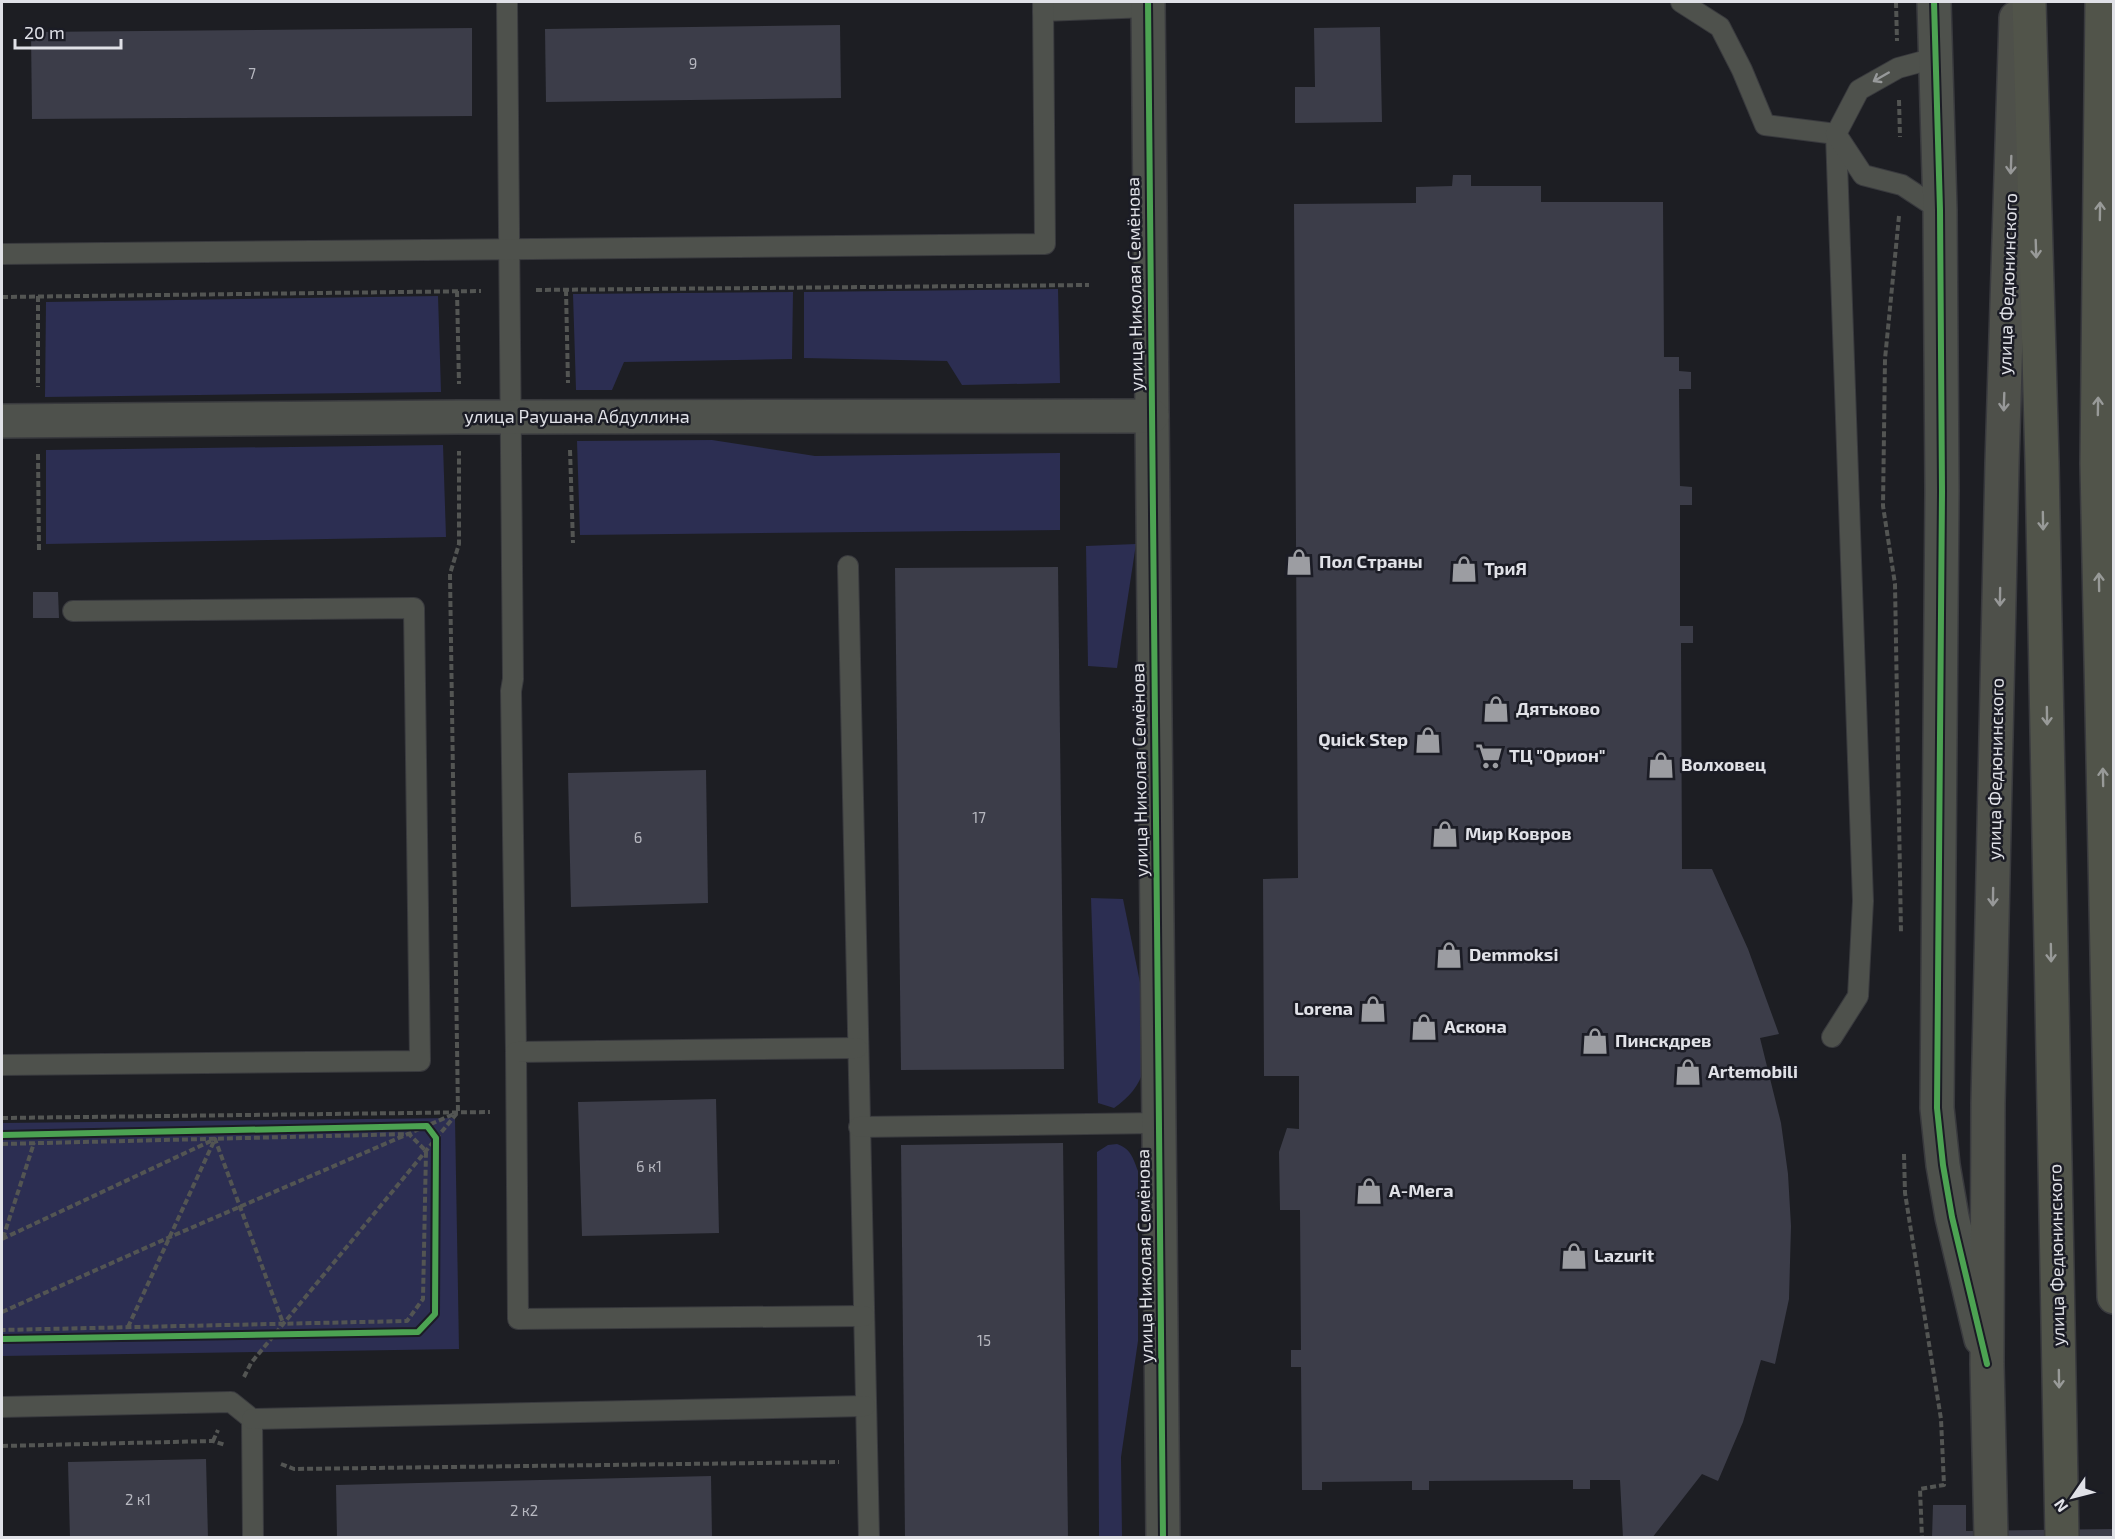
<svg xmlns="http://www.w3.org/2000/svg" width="2115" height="1539" viewBox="0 0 2115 1539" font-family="'Exo 2',sans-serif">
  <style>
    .green { fill: #2c2e52 }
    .building { fill: #3c3d49 }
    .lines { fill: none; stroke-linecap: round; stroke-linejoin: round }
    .lane-casing { stroke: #393a3e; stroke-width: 22 }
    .street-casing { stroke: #393a3e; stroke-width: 36 }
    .secondary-casing { stroke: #393a3e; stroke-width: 36 }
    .highway-casing { stroke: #393a3e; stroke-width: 36 }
    .path { stroke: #535553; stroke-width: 4; stroke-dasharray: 6 3; stroke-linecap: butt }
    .lane { stroke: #4e514c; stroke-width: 20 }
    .street { stroke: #4e514c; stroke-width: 33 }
    .secondary { stroke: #4e504a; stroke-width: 33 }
    .highway { stroke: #51544a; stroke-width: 33 }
    .cycleway-casing { stroke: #1b1c25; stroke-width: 10 }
    .cycleway { stroke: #4ca352; stroke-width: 6 }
    .oneway { stroke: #97999a }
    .oneway2 { stroke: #979898 }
    .oneway3 { stroke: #989a98 }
    .labels { text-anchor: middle; stroke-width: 5; stroke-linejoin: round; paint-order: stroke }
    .number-label { font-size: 15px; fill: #b7b8c0 }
    .street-label { font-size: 18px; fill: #e0e1e7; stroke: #1b1c25 }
    .poi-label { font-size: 18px; font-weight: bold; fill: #e0e1e7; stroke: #1b1c25; text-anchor: start }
  </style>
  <rect width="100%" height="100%" fill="#1d1e23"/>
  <g class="green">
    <polygon points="1058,289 1060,383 962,385 947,361 804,358 804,292"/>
    <polygon points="793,292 792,359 624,362 612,390 576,390 573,294"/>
    <polygon points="438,296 441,392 45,397 46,302"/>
    <polygon points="712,440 815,456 1060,453 1060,530 580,535 577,441"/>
    <polygon points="443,445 446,537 46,544 46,450"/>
    <polygon points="1136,544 1117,668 1088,666 1086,546"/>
    <path d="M1091,898l32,1 21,103v66c-5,19 -15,29 -30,40l-16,-5z"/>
    <polygon points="455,1118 459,1349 2,1356 2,1123"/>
    <path d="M1117,1144c14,5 16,14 21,27v170l-17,116 1,80 -23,1 -2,-386 11,-7z"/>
  </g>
  <g class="building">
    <polygon points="840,25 841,98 546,102 545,29"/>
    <polygon points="1380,27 1382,122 1295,123 1295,87 1315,87 1314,28"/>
    <polygon points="472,28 472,116 32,119 31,32"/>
    <polygon points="1453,175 1471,175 1471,186 1541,186 1541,202 1663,202 1664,357 1679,357 1679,371 1691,372 1691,389 1679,389 1680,486 1692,487 1692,505 1680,505 1680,626 1693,626 1693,643 1681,643 1682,869 1712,869 1748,949 1779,1034 1760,1038 1781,1123 1788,1174 1791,1226 1789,1299 1775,1364 1761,1360 1743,1422 1718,1481 1702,1474 1652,1538 1623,1538 1620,1480 1590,1480 1590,1489 1573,1489 1573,1480 1429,1481 1429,1490 1412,1490 1412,1481 1322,1482 1322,1490 1302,1490 1301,1367 1291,1367 1291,1350 1301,1350 1300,1210 1280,1210 1279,1152 1287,1128 1299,1129 1299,1076 1264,1076 1263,879 1298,878 1294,204 1416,203 1416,187 1452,186"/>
    <polygon points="1058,567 1064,1069 901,1070 895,568"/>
    <polygon points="33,592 58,592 59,618 33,618"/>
    <polygon points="706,770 708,903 571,907 568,773"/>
    <polygon points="716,1099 719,1233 582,1236 578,1102"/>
    <polygon points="1063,1143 1068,1538 905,1538 901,1145"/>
    <polygon points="206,1459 208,1538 70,1538 68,1462"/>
    <polygon points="711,1476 712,1538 337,1538 336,1485"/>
    <polygon points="1933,1505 1966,1505 1966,1531 2114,1529 2114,1538 1932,1538"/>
  </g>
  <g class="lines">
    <defs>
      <g id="lane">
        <polyline points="507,2 513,679 511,691 516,1052"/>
        <polyline points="1681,2 1720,27 1742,70 1765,125 1836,134 1863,901 1858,996 1832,1037"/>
        <polyline points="1043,11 1148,7"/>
        <polyline points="1935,58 1898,68 1859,90 1836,134 1863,175 1902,185 1940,210"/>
        <polyline points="2,254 1045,244 1043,2"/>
        <polyline points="848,566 869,1538"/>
        <polyline points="857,1048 516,1052 518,1319 864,1316"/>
        <polyline points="2,1065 420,1061 414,608 73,611"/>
        <polyline points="859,1127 1159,1123"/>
        <polyline points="2,1407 231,1402 252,1419 253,1538"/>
        <polyline points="252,1419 865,1406"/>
      </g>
      <g id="street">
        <polyline points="1148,2 1163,1538"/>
        <polyline points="1934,2 1940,210 1942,491 1937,1108 1943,1165 1952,1217 1981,1339"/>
        <polyline points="2,421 459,417 1152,416"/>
      </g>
      <polyline id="secondary" points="1991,1538 1987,1364 1988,1103 2002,463 2016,18"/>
      <g id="highway">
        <polyline points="2029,2 2042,462 2062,1538"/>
        <polyline points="2102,2 2097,464 2114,1297"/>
      </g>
    </defs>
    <use href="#lane" class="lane-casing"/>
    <use href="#street" class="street-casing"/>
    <use href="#secondary" class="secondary-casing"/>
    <use href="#highway" class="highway-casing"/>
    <g class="path">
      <polyline points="1896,2 1897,41"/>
      <polyline points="1899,100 1900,137"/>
      <polyline points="1899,216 1885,359 1883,506 1895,584 1901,933"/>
      <polyline points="536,290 1089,285"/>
      <polyline points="566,290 568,383"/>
      <polyline points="457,291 459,384"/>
      <polyline points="38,296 38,387"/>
      <polyline points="2,297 481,291"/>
      <polyline points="570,450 573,543"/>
      <polyline points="38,454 39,550"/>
      <polyline points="2,1118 490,1112"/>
      <polyline points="2,1144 409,1134 426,1151 423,1299 407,1321 2,1330"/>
      <polyline points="1904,1154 1905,1193 1941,1419 1944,1485 1920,1489 1922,1538"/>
      <polyline points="3,1238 34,1143"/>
      <polyline points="2,1239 215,1139 283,1323"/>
      <polyline points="2,1312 170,1237 454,1114"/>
      <polyline points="128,1327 215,1139"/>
      <polyline points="244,1377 251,1363 458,1112 450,574 459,544 459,451"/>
      <polyline points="213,1441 218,1430"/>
      <polyline points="2,1446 213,1441 225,1445"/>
      <polyline points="281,1464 294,1469 839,1462"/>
    </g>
    <use href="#lane" class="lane"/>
    <use href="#street" class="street"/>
    <use href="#secondary" class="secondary"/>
    <use href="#highway" class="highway"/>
    <defs>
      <g id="cycleway">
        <polyline points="1148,2 1163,1538"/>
        <polyline points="1934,2 1940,210 1942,491 1937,1108 1943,1165 1952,1217 1987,1364"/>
        <polyline points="2,1135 427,1126 436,1138 435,1314 418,1332 2,1339"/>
      </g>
    </defs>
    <use href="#cycleway" class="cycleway-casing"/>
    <use href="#cycleway" class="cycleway"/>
  </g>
  <defs><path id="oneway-shaft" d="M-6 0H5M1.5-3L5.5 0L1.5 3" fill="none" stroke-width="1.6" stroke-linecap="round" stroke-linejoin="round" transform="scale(1.5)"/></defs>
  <use class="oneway" href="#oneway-shaft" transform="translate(1881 77) rotate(150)"/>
  <g class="oneway2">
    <use href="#oneway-shaft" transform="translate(2011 165) rotate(92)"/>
    <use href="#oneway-shaft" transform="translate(2004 402) rotate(92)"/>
    <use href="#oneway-shaft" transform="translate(2000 597) rotate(91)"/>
    <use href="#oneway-shaft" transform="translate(1993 897) rotate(91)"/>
  </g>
  <g class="oneway3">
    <use href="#oneway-shaft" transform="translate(2100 211) rotate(-89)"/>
    <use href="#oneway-shaft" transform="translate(2036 249) rotate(88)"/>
    <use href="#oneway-shaft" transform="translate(2098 406) rotate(-89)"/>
    <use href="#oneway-shaft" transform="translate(2043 521) rotate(89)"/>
    <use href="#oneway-shaft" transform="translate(2099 582) rotate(-91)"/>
    <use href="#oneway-shaft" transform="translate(2047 716) rotate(89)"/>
    <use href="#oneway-shaft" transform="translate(2103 777) rotate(-91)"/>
    <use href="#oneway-shaft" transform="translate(2051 953) rotate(89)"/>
    <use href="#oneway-shaft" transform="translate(2059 1379) rotate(89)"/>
  </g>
  <defs>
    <symbol id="shop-bare" viewBox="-9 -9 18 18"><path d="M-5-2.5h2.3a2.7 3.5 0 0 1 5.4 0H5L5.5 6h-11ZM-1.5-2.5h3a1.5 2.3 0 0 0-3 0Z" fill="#9c9da2" stroke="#1b1c25" stroke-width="2.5" paint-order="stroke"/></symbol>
    <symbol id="supermarket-bare" viewBox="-9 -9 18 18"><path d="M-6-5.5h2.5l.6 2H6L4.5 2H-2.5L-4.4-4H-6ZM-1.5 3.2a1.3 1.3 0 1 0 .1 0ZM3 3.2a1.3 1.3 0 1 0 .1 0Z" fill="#9c9da2" stroke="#1b1c25" stroke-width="2.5" paint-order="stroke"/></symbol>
  </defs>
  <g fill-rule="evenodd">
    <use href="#shop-bare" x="1280" y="543" width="38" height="38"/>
    <use href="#shop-bare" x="1445" y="550" width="38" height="38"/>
    <use href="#shop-bare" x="1477" y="690" width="38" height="38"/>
    <use href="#shop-bare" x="1409" y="721" width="38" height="38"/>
    <use href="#supermarket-bare" x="1470" y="737" width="38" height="38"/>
    <use href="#shop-bare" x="1642" y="746" width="38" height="38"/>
    <use href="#shop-bare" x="1426" y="815" width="38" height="38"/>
    <use href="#shop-bare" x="1430" y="936" width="38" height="38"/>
    <use href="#shop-bare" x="1354" y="990" width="38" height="38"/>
    <use href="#shop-bare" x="1405" y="1008" width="38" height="38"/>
    <use href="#shop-bare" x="1576" y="1022" width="38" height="38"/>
    <use href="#shop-bare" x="1669" y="1053" width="38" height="38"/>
    <use href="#shop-bare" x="1350" y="1172" width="38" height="38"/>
    <use href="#shop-bare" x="1555" y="1237" width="38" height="38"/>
  </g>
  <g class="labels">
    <g class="number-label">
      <text x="693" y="69">9</text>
      <text x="252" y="79">7</text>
      <text x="979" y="823">17</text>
      <text x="638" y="843">6</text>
      <text x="649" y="1172">6 к1</text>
      <text x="984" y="1346">15</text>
      <text x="138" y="1505">2 к1</text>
      <text x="524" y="1516">2 к2</text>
    </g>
    <g class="street-label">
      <text transform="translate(1135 284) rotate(-91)" y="6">улица Николая Семёнова</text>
      <text transform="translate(2008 284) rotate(-88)" y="6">улица Федюнинского</text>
      <text x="577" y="423">улица Раушана Абдуллина</text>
      <text transform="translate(1996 769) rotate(-89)" y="6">улица Федюнинского</text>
      <text transform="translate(1140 770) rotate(-91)" y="6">улица Николая Семёнова</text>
      <text transform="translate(2057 1255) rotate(-91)" y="6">улица Федюнинского</text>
      <text transform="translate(1145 1256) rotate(-91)" y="6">улица Николая Семёнова</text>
    </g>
    <g class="poi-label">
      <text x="1319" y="568">Пол Страны</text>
      <text x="1484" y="575">ТриЯ</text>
      <text x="1516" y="715">Дятьково</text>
      <text x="1408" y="746" text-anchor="end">Quick Step</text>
      <text x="1509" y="762">ТЦ "Орион"</text>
      <text x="1681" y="771">Волховец</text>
      <text x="1465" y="840">Мир Ковров</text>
      <text x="1469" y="961">Demmoksi</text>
      <text x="1353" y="1015" text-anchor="end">Lorena</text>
      <text x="1444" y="1033">Аскона</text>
      <text x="1615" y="1047">Пинскдрев</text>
      <text x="1708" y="1078">Artemobili</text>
      <text x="1389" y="1197">А-Мега</text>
      <text x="1594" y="1262">Lazurit</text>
    </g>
  </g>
  <rect width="2115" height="1539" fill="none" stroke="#e0e1e7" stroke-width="6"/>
  <g transform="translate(2073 1497) rotate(235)" stroke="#1b1c25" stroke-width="4.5" paint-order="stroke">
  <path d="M0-4.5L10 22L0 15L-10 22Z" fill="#e0e1e7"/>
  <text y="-9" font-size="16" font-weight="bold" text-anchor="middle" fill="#e0e1e7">N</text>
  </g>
  <path d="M15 39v9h106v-9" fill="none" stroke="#e0e1e7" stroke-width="3"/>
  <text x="24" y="39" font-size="18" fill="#e0e1e7" stroke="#1b1c25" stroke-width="4.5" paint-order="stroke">20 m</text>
</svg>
